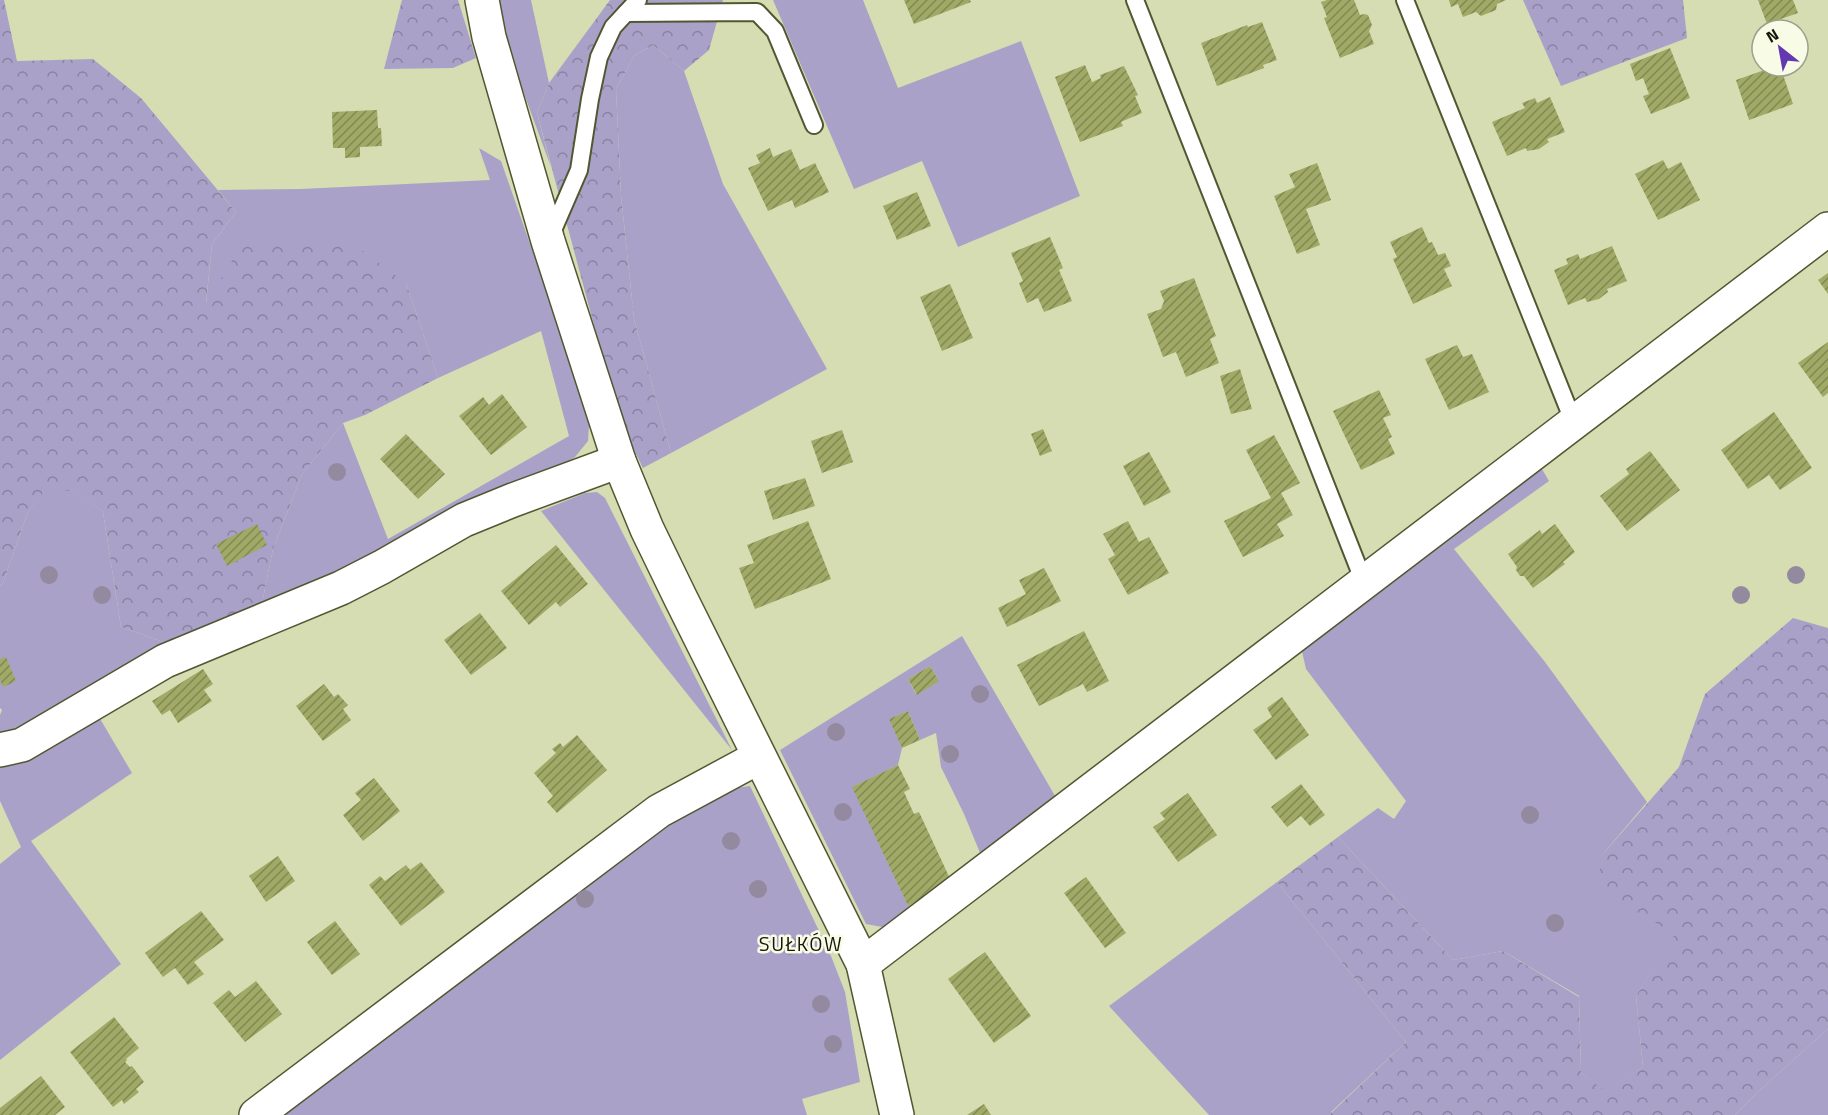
<svg xmlns="http://www.w3.org/2000/svg" width="1828" height="1115" viewBox="0 0 1828 1115" font-family="'Titillium Web',sans-serif">
  <style>
    .grass { fill: #aaa1c9; fill-rule: evenodd }
    .forest { fill: url(#forest-crowns) }
    .building { fill: url(#building-hatch) }
    .lines { fill: none; stroke-linecap: round; stroke-linejoin: round }
    .lane-casing { stroke: #525732; stroke-width: 20 }
    .street-casing { stroke: #525732; stroke-width: 36 }
    .secondary-casing { stroke: #525732; stroke-width: 36 }
    .lane { stroke: #fff; stroke-width: 16 }
    .street { stroke: #fff; stroke-width: 33 }
    .secondary { stroke: #fff; stroke-width: 33 }
    .tree { fill: #938aa0 }
    .labels { text-anchor: middle; stroke-width: 5; stroke-linejoin: round; paint-order: stroke }
    .quarter-label { font-size: 20px; letter-spacing: 1.5px; fill: #141607; stroke: #f8fbe6 }
  </style>
  <defs>
    <pattern id="forest-crowns" width="20" height="18" patternUnits="userSpaceOnUse" patternTransform="scale(1.5)"><rect width="20" height="18" fill="#aaa1c9"/><path d="M2 6a3 3 0 1 1 6 0M12 15a3 3 0 1 1 6 0" fill="none" stroke="#8982a1"/></pattern>
    <pattern id="building-hatch" width="6" height="6" patternUnits="userSpaceOnUse" patternTransform="scale(1.5)"><rect width="6" height="6" fill="#a0a966"/><path d="M-1 1l2-2M0 6l6-6M5 7l2-2" fill="none" stroke="#818952"/></pattern>
  </defs>
  <rect width="100%" height="100%" fill="#d6ddb2"/>
  <g class="grass">
    <polygon points="496,0 531,0 549,83 537,113 551,167 502,34"/>
    <polygon points="773,0 863,0 898,88 1021,41 1080,196 958,247 922,161 854,189"/>
    <polygon points="653,45 684,71 723,184 827,369 671,453 634,319 621,195 616,89 634,56"/>
    <polygon points="479,148 501,161 558,324 589,425 588,441 575,457 546,477 261,608 273,549 302,474 343,423 388,539 569,436 541,331 438,378 406,283 206,304 212,244 236,212 218,190 301,189 490,180"/>
    <polygon points="1539,464 1549,481 1454,549 1545,662 1647,802 1603,854 1676,934 1636,996 1643,1067 1605,1092 1581,1073 1579,996 1503,951 1453,960 1338,837 1378,808 1394,819 1406,801 1306,669 1301,647"/>
    <polygon points="45,489 77,491 103,512 121,627 169,644 0,740 0,715 2,710 0,708 0,586 3,583 27,514"/>
    <polygon points="597,492 605,498 732,750 541,511 585,493"/>
    <path d="M962,636l96,165 -75,59 -19,-46 -23,-47 -5,-34 -16,7 -12,-29 -18,8 12,29 -4,17 -45,22 55,119 44,-23 -59,46 -27,-5 -86,-174zM930,666l9,15 -23,13 -8,-15z"/>
    <polygon points="99,717 132,773 31,841 121,964 0,1060 0,864 21,847 0,801 0,764"/>
    <polygon points="750,786 831,956 845,992 860,1082 802,1099 807,1115 284,1115 587,877 714,791"/>
    <polygon points="1277,882 1406,1042 1331,1112 1331,1115 1209,1115 1109,1006"/>
    <polygon points="1828,1029 1828,1115 1735,1115 1760,1090"/>
  </g>
  <g class="forest">
    <polygon points="0,0 4,0 17,61 93,59 141,98 236,212 212,244 206,303 241,246 356,246 406,283 438,378 365,415 343,423 302,474 273,549 261,608 169,644 121,627 103,512 76,491 45,490 27,514 3,583 0,586"/>
    <polygon points="402,0 458,0 476,58 453,68 384,69"/>
    <polygon points="610,0 723,0 709,50 684,71 653,45 634,56 616,89 621,195 634,319 671,453 643,468 620,422 537,113 549,83"/>
    <polygon points="1523,0 1683,0 1687,38 1561,86"/>
    <polygon points="1793,618 1828,628 1828,1029 1760,1090 1735,1115 1331,1115 1331,1113 1406,1042 1277,882 1338,837 1453,960 1503,951 1579,997 1581,1073 1605,1091 1643,1067 1636,996 1675,934 1596,888 1603,854 1679,767 1705,694"/>
  </g>
  <g class="building">
    <polygon points="904,0 970,0 971,2 914,24"/>
    <polygon points="1327,0 1354,0 1360,15 1364,14 1368,15 1372,25 1369,31 1374,44 1340,58 1324,18 1327,17 1321,2"/>
    <polygon points="1449,0 1506,0 1497,4 1496,10 1481,16 1476,12 1463,17 1458,4 1451,7"/>
    <polygon points="1758,0 1793,0 1798,13 1767,24"/>
    <polygon points="1262,22 1277,60 1263,65 1264,68 1217,86 1201,43 1247,25 1248,27"/>
    <polygon points="1670,48 1690,98 1651,114 1643,96 1649,94 1643,78 1636,81 1630,64"/>
    <polygon points="1085,65 1092,82 1101,78 1100,75 1124,66 1138,95 1135,96 1142,113 1123,121 1121,122 1123,126 1080,142 1055,77"/>
    <polygon points="1776,66 1780,66 1793,104 1749,120 1736,80"/>
    <polygon points="1550,97 1565,132 1547,139 1549,142 1539,149 1527,151 1526,148 1507,156 1492,122 1525,108 1522,103 1535,98 1537,103"/>
    <polygon points="377,110 378,128 381,128 382,146 360,147 360,157 345,158 345,148 333,148 332,112"/>
    <polygon points="770,148 773,157 791,149 800,170 815,163 829,192 795,208 792,200 768,211 748,168 760,163 756,155"/>
    <polygon points="1663,160 1668,169 1681,162 1700,200 1658,220 1635,174"/>
    <polygon points="1317,163 1331,200 1306,209 1320,245 1297,254 1274,196 1295,187 1289,174"/>
    <polygon points="917,192 931,226 897,240 883,206"/>
    <polygon points="1422,227 1429,243 1432,242 1438,255 1445,253 1451,266 1444,269 1452,286 1413,304 1393,259 1397,257 1390,242"/>
    <polygon points="1050,237 1063,268 1059,270 1072,301 1044,312 1038,298 1027,303 1019,283 1023,281 1011,253"/>
    <polygon points="1612,246 1627,281 1607,289 1608,292 1599,299 1587,302 1585,298 1568,305 1554,270 1568,264 1566,259 1578,254 1580,259"/>
    <polygon points="1828,273 1828,294 1818,280"/>
    <polygon points="1194,278 1216,336 1210,339 1219,363 1186,377 1176,352 1163,357 1147,314 1161,309 1164,301 1160,291"/>
    <polygon points="950,284 973,338 942,351 920,297"/>
    <polygon points="1828,342 1828,393 1823,397 1798,363"/>
    <polygon points="1457,345 1463,357 1472,354 1489,392 1449,410 1425,359"/>
    <polygon points="1240,369 1252,409 1231,414 1220,376"/>
    <polygon points="1379,390 1391,415 1383,418 1392,437 1388,439 1395,454 1361,470 1333,411"/>
    <polygon points="502,394 527,427 491,455 459,416 483,397 489,405"/>
    <polygon points="1774,412 1812,468 1780,490 1769,475 1748,489 1721,450"/>
    <polygon points="1043,429 1052,451 1040,456 1031,434"/>
    <polygon points="842,430 853,462 822,473 811,441"/>
    <polygon points="406,434 445,474 418,499 380,459"/>
    <polygon points="1274,435 1300,483 1281,493 1293,515 1277,524 1284,536 1243,557 1224,521 1271,498 1246,450"/>
    <polygon points="1650,451 1680,490 1627,531 1600,496 1629,474 1626,469"/>
    <polygon points="1149,452 1171,492 1144,506 1123,466"/>
    <polygon points="805,478 815,506 773,520 764,491"/>
    <polygon points="808,521 831,579 755,609 739,568 754,563 747,545"/>
    <polygon points="1128,521 1139,542 1149,537 1169,573 1128,595 1108,559 1115,555 1103,534"/>
    <polygon points="257,524 267,545 227,566 216,544"/>
    <polygon points="1555,524 1575,552 1563,562 1565,564 1533,588 1524,576 1520,576 1516,570 1517,567 1508,554 1540,530 1542,534"/>
    <polygon points="556,545 588,584 560,607 556,602 529,625 501,591"/>
    <polygon points="1044,568 1061,601 1007,627 998,608 1026,594 1019,580"/>
    <polygon points="480,613 507,648 471,675 444,640"/>
    <polygon points="1084,631 1109,681 1087,692 1083,684 1039,706 1017,665"/>
    <polygon points="6,657 16,681 3,687 0,680 0,659"/>
    <polygon points="930,666 939,681 917,695 908,679"/>
    <polygon points="203,669 213,684 204,690 212,701 178,723 170,710 162,715 152,701"/>
    <polygon points="324,684 334,697 338,694 348,705 343,709 351,720 323,741 296,706"/>
    <polygon points="1282,697 1309,735 1276,760 1253,730 1272,717 1267,708"/>
    <polygon points="908,711 920,740 902,748 889,719"/>
    <polygon points="577,735 607,770 557,813 547,802 553,796 534,773 556,753 552,749 560,743 563,747"/>
    <polygon points="898,765 910,789 904,792 914,814 919,812 952,883 908,906 852,787"/>
    <polygon points="374,778 400,811 363,841 343,815 361,800 355,793"/>
    <polygon points="1301,784 1325,815 1310,826 1301,816 1287,827 1271,807"/>
    <polygon points="1188,793 1217,835 1178,862 1153,827 1165,819 1160,813"/>
    <polygon points="278,856 295,881 266,902 249,876"/>
    <polygon points="421,862 445,892 401,926 369,885 380,876 385,881 406,865 410,870"/>
    <polygon points="1086,877 1126,933 1105,948 1064,893"/>
    <polygon points="201,911 224,940 194,962 204,974 188,985 175,968 163,977 145,953"/>
    <polygon points="335,921 360,954 332,975 307,942"/>
    <polygon points="985,952 1031,1016 994,1043 948,979"/>
    <polygon points="256,981 282,1014 245,1042 213,1003 229,990 235,997"/>
    <polygon points="114,1017 139,1048 126,1059 127,1060 125,1062 130,1067 132,1066 144,1082 136,1089 139,1092 124,1104 122,1100 113,1107 70,1052"/>
    <polygon points="41,1076 65,1107 55,1115 0,1115 0,1108"/>
    <polygon points="984,1104 991,1115 967,1115"/>
  </g>
  <g class="lines">
    <defs>
      <g id="lane">
        <polyline points="1135,0 1364,582"/>
        <polyline points="1405,0 1574,423"/>
        <polyline points="626,13 757,12 775,31 814,125"/>
        <polyline points="550,237 579,170 590,99 599,57 613,27 638,0"/>
      </g>
      <g id="street">
        <polyline points="0,750 22,745 165,661 341,588 382,567 464,520 513,500 619,461"/>
        <polyline points="863,964 1828,229"/>
        <polyline points="256,1115 659,811 759,757"/>
      </g>
      <polyline id="secondary" points="482,0 489,37 548,241 619,461 647,529 680,597 863,964 897,1115"/>
    </defs>
    <use href="#lane" class="lane-casing"/>
    <use href="#street" class="street-casing"/>
    <use href="#secondary" class="secondary-casing"/>
    <use href="#lane" class="lane"/>
    <use href="#street" class="street"/>
    <use href="#secondary" class="secondary"/>
  </g>
  <g class="tree">
    <circle cx="337" cy="472" r="9"/>
    <circle cx="49" cy="575" r="9"/>
    <circle cx="1796" cy="575" r="9"/>
    <circle cx="102" cy="595" r="9"/>
    <circle cx="1741" cy="595" r="9"/>
    <circle cx="980" cy="694" r="9"/>
    <circle cx="836" cy="732" r="9"/>
    <circle cx="950" cy="754" r="9"/>
    <circle cx="843" cy="812" r="9"/>
    <circle cx="1530" cy="815" r="9"/>
    <circle cx="731" cy="841" r="9"/>
    <circle cx="758" cy="889" r="9"/>
    <circle cx="585" cy="899" r="9"/>
    <circle cx="1555" cy="923" r="9"/>
    <circle cx="790" cy="946" r="9"/>
    <circle cx="821" cy="1004" r="9"/>
    <circle cx="833" cy="1044" r="9"/>
  </g>
  <g class="labels">
    <g class="quarter-label">
      <text x="801" y="951">SUŁKÓW</text>
    </g>
  </g>
  <g transform="translate(1780 48) rotate(329)"><circle r="28" fill="#f8fbe6" stroke="#9d9f8d" stroke-width="1.5"/>
  <path d="M0-4.5L10 22L0 15L-10 22Z" fill="#6438b0"/>
  <text y="-9" font-size="16" font-weight="bold" text-anchor="middle" fill="#141607">N</text>
  </g>
</svg>
